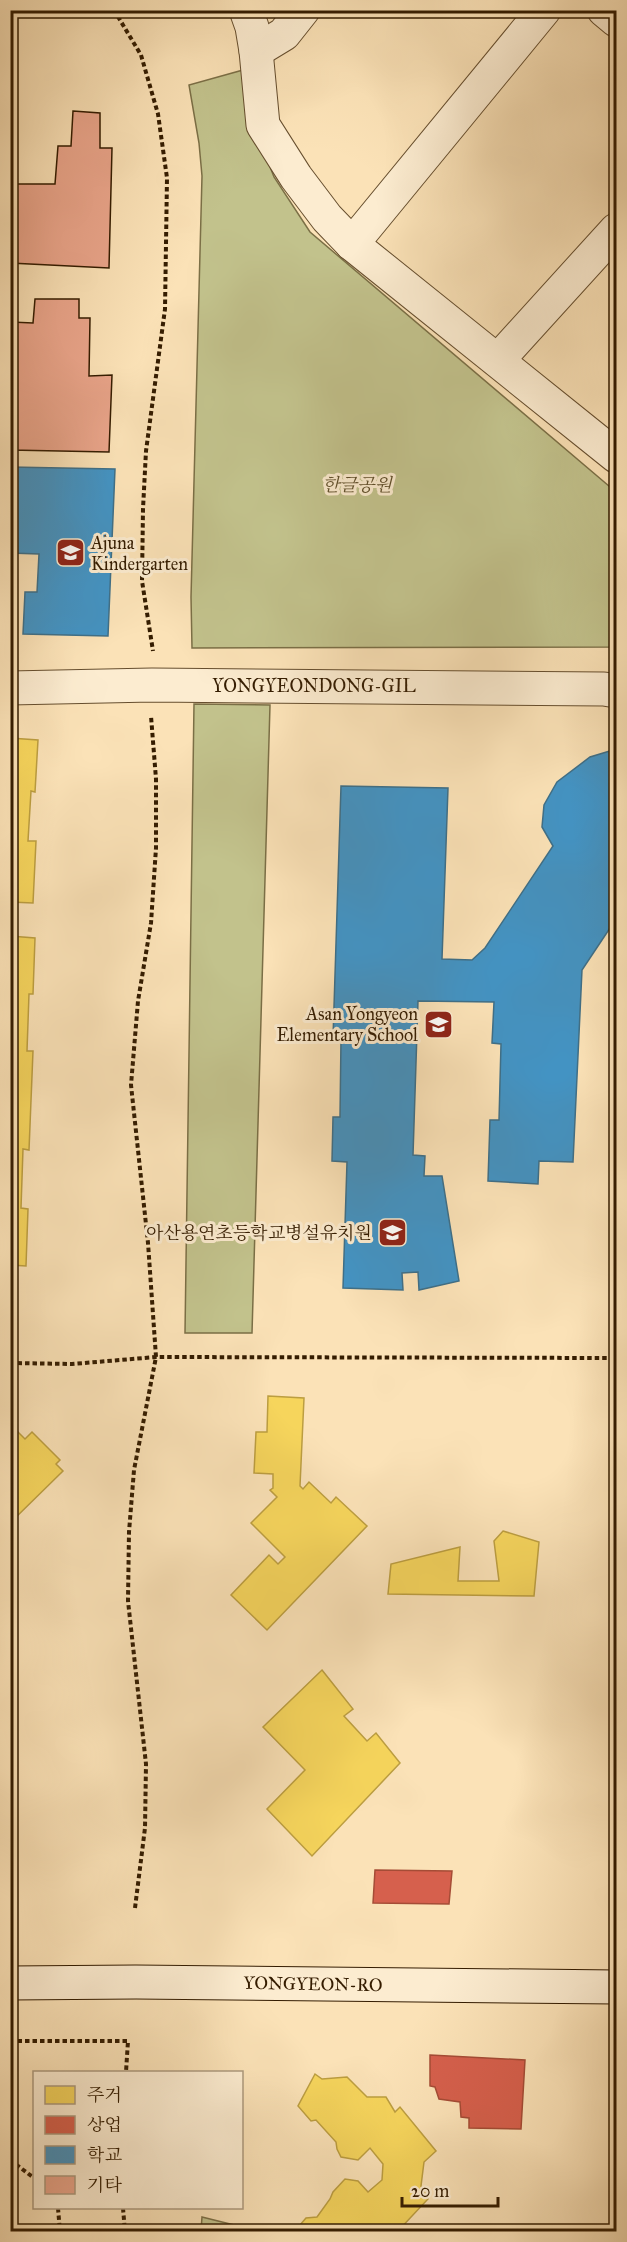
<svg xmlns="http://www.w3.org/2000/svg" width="627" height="2242" viewBox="0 0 627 2242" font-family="'IM FELL Great Primer','Noto Serif KR',serif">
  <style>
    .green { fill: #c2c28c; stroke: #7b6f46; stroke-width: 1.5 }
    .homes { fill: #f6d55c; stroke: #bc9e40; stroke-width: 1.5 }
    .shops { fill: #d6604d; stroke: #a54c36; stroke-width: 1.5 }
    .schools { fill: #4393c3; stroke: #3e6f88; stroke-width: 1.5 }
    .building { fill: #eaa58b; stroke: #341c00; stroke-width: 1.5 }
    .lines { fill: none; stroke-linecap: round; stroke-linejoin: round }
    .street-casing { stroke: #664e2e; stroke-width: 35 }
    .secondary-casing { stroke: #341c00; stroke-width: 35 }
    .path { stroke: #341c00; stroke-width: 4; stroke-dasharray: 4.5 3; stroke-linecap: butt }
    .street { stroke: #fcecd0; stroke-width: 33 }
    .secondary { stroke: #fcecd0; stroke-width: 33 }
    .labels { text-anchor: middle; stroke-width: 6; stroke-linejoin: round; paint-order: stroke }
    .park-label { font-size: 18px; font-style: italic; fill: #5f4e2a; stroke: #fcecd0 }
    .poi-label { font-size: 18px; fill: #341c00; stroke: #fcecd0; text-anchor: end }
    .street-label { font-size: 18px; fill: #341c00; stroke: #fcecd0 }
  </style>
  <rect width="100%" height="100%" fill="#fbe2b7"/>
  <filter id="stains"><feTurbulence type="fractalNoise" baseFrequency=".00333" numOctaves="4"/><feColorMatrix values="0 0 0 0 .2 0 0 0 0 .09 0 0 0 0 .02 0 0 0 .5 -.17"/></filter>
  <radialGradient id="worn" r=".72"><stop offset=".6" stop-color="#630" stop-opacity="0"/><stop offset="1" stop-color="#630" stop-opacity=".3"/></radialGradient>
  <g class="green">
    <polygon points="243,70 253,124 274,177 310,232 616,492 616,647 192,648 191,597 202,176 199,143 189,85"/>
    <polygon points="194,704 270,705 252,1333 185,1333"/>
    <polygon points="202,2217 234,2225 244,2231 201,2231"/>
  </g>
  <g class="homes">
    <polygon points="10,738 38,740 35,792 31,791 28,841 36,841 33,903 10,902"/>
    <polygon points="10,936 35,938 33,994 29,994 27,1051 33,1051 29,1150 23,1149 21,1208 28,1209 26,1266 10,1265"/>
    <polygon points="268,1396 304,1398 300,1486 303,1489 309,1482 331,1503 336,1497 367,1526 267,1630 231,1595 269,1555 278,1564 285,1557 251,1523 277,1497 270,1490 273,1488 273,1474 254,1473 256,1432 267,1432"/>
    <polygon points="10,1424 25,1439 32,1432 60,1460 56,1464 63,1471 10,1523"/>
    <polygon points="503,1531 539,1542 534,1596 388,1594 391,1564 460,1547 458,1581 499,1581 494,1541"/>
    <polygon points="322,1670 353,1709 344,1716 367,1741 376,1733 400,1763 312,1856 267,1809 305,1770 263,1727"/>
    <polygon points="315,2074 322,2079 347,2077 367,2097 386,2097 395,2112 400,2107 436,2151 424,2162 421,2186 428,2199 397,2232 294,2232 306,2218 317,2217 330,2199 333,2192 345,2179 358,2181 368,2192 382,2180 383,2164 370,2148 358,2160 341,2157 337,2149 336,2142 316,2120 311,2121 298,2106"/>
  </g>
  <g class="shops">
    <polygon points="375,1870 452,1871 449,1904 373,1903"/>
    <polygon points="430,2055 525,2060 521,2129 469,2128 469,2118 461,2117 460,2102 439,2099 435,2087 430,2086"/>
  </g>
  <g class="schools">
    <polygon points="10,467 115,469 108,636 23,634 25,592 37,592 39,554 10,553"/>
    <polygon points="613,750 616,750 616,919 582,970 573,1162 539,1161 538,1184 488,1181 490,1120 499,1120 501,1044 492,1043 494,1002 418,1001 413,1155 425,1156 424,1176 442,1176 459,1281 419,1290 418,1272 402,1273 403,1290 343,1288 347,1162 332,1161 333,1117 340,1117 341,1039 333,1038 341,786 448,788 442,959 472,960 485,948 553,846 542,827 544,805 557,782 590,757"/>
  </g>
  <g class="building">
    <polygon points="73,111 100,113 100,148 112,148 109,268 10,263 13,184 55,184 58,146 71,146"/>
    <polygon points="35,299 79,299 79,318 90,318 89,376 112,375 109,452 10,450 11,322 33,323"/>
  </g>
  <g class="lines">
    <defs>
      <g id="street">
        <polyline points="246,10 252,27 256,51 263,125 296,177 327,218 352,244 616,456"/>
        <polyline points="604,10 616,20"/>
        <polyline points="256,51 284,34 303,10"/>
        <polyline points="352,244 544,10"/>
        <polyline points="498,360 616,230"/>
        <polyline points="10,688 152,685 604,689 616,691"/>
      </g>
      <polyline id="secondary" points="10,1983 136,1982 616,1987"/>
    </defs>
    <use href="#street" class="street-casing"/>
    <use href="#secondary" class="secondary-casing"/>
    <g class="path">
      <polyline points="114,10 141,55 158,114 167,178 165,309 146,451 143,509 142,581 153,651"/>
      <polyline points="10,1363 72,1364 156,1357 616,1358"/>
      <polyline points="135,1908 145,1828 146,1764 128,1601 129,1532 134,1470 156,1357 148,1243 131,1085 138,1001 151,923 156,848 156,779 151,716"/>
      <polyline points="10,2041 128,2041 126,2072"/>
      <polyline points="10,2160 34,2178"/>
      <polyline points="58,2208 60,2232"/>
      <polyline points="123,2208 125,2232"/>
    </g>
    <use href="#street" class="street"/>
    <use href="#secondary" class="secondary"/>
  </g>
  <defs>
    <symbol id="school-square" viewBox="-11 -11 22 22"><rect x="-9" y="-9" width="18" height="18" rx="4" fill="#8f2418" stroke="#fcecd0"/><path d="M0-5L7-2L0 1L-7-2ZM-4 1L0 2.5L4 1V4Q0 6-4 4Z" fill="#fff"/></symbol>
  </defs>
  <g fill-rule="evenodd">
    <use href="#school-square" x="54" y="536" width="33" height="33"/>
    <use href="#school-square" x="422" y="1008" width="33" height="33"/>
    <use href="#school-square" x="376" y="1216" width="33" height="33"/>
  </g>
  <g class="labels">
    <g class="park-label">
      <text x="357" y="491">한글공원</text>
    </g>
    <g class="poi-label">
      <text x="91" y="549" text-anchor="start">Ajuna<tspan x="91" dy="21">Kindergarten</tspan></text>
      <text x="418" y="1020">Asan Yongyeon<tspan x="418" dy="21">Elementary School</tspan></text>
      <text x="372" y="1239">아산용연초등학교병설유치원</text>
    </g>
    <g class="street-label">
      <text x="314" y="692">YONGYEONDONG-GIL</text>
      <text transform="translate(313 1984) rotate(1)" y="6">YONGYEON-RO</text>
    </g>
  </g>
  <rect width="627" height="2242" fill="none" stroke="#fbe2b7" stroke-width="36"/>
  <rect x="12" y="12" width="603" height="2218" fill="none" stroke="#341c00" stroke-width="3"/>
  <rect x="18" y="18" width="591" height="2206" fill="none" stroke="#341c00" stroke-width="1.5"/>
  <rect x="33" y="2071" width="210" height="138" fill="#fcecd0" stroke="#ac997d" stroke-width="1.5"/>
  <rect x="45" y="2086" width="30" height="18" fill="#f6d55c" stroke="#ac997d" stroke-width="1.5"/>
  <text x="87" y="2101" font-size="18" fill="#341c00">주거</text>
  <rect x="45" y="2116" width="30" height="18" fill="#d6604d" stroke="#ac997d" stroke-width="1.5"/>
  <text x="87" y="2131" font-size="18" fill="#341c00">상업</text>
  <rect x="45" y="2146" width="30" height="18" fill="#4393c3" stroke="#ac997d" stroke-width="1.5"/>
  <text x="87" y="2161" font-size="18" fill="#341c00">학교</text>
  <rect x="45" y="2176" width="30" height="18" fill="#eaa58b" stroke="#ac997d" stroke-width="1.5"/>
  <text x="87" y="2191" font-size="18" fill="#341c00">기타</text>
  <path d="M402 2197v9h96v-9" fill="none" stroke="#341c00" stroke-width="3"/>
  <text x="411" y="2197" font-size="18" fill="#341c00" stroke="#fcecd0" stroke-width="4.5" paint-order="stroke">20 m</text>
  <rect width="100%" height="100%" filter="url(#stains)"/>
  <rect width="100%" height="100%" fill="url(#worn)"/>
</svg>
